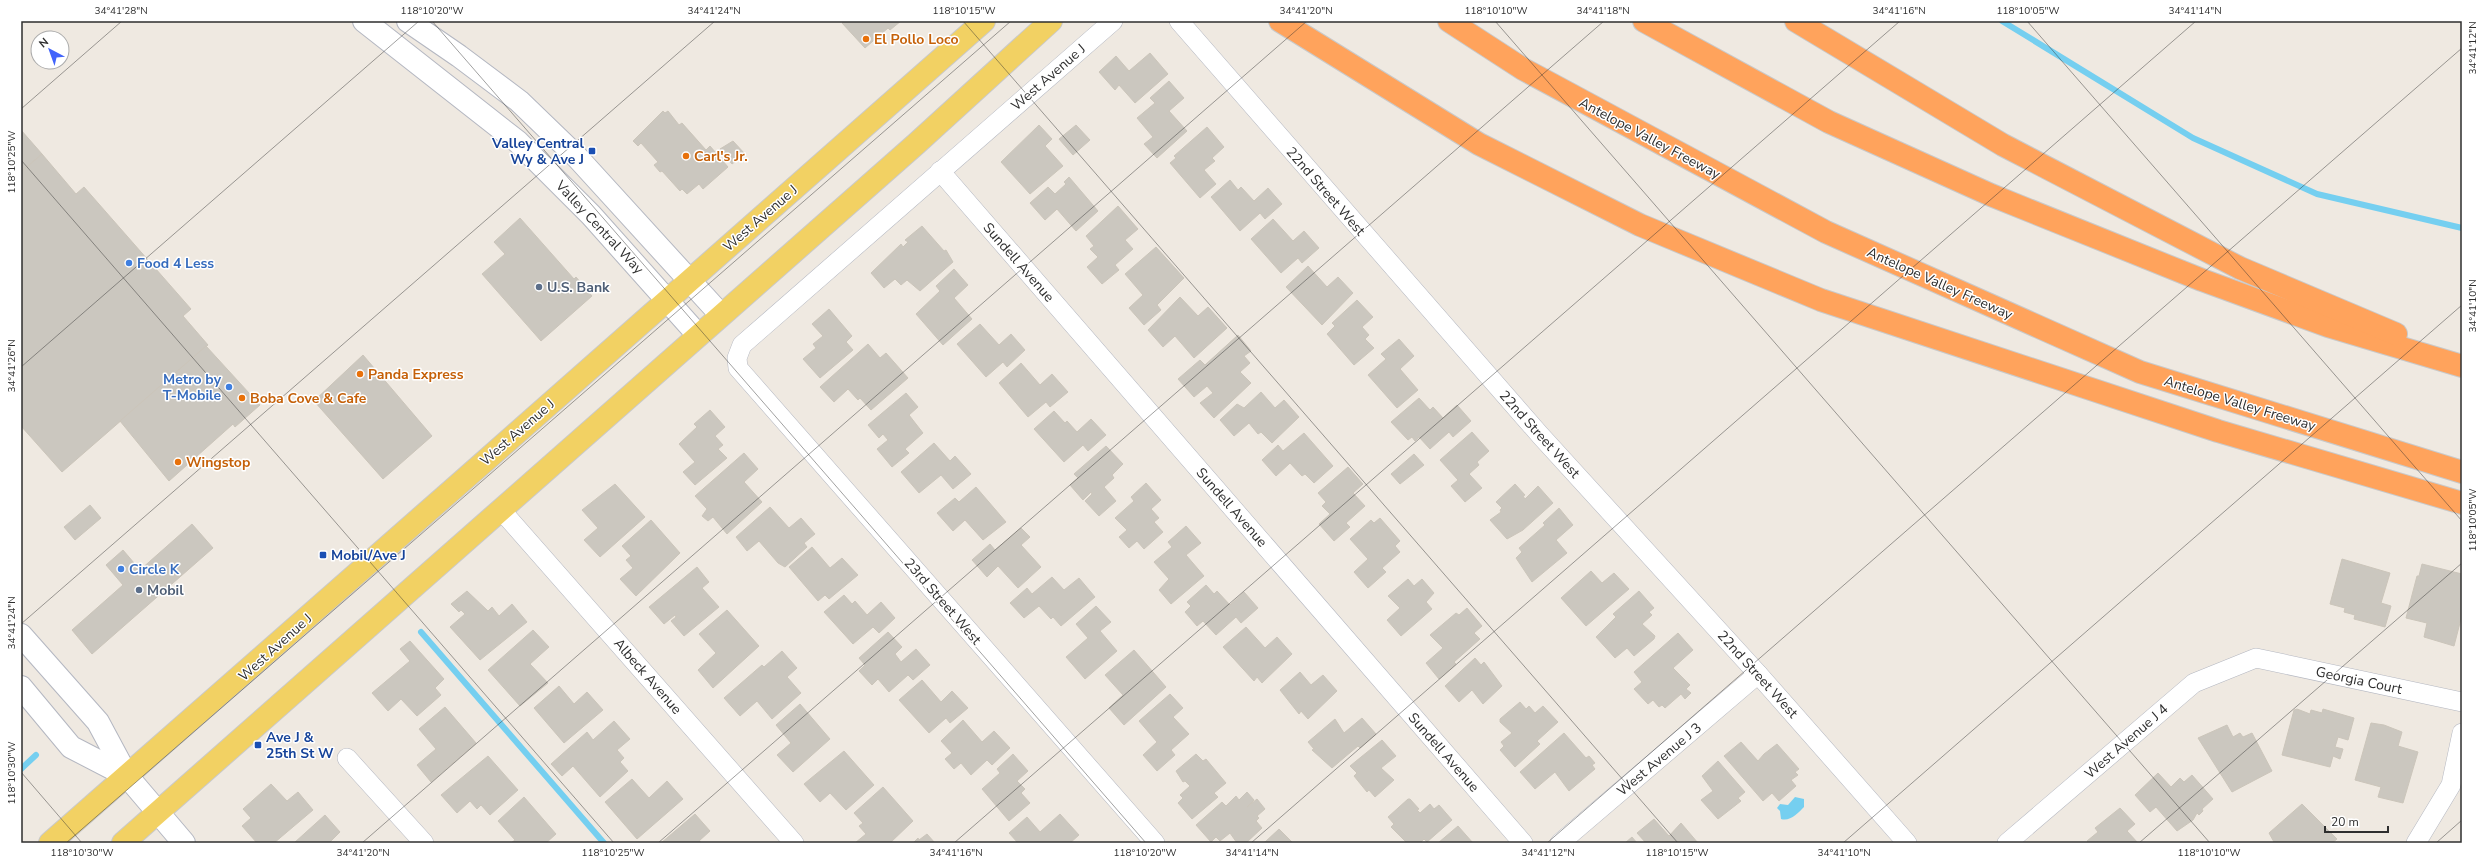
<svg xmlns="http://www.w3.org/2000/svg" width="2483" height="864" viewBox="0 0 2483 864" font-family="'Nunito Sans',sans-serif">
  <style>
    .water { fill: #75cff0 }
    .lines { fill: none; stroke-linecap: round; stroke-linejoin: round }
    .stream { stroke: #75cff0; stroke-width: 6 }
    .building { fill: #cbc7bf; stroke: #cbc5ba }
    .street-casing { stroke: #b4b7c1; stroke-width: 20 }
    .secondary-casing { stroke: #b4b7c1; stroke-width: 24 }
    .primary-casing { stroke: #c9c9c9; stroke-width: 24 }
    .highway-casing { stroke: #c9c9c9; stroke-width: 24 }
    .street { stroke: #fff; stroke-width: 19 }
    .secondary { stroke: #fff; stroke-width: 22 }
    .primary { stroke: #f2d163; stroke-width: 22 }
    .highway { stroke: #ffa35c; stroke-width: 22 }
    .ticks { fill: none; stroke: #2e2e2e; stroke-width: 1; stroke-opacity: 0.45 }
    .food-dot { fill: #e8710a; stroke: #fff; stroke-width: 1.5 }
    .transit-dot { fill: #1a4fb4; stroke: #fff; stroke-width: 1.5 }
    .shop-dot { fill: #3f7fe0; stroke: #fff; stroke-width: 1.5 }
    .service-dot { fill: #5c6f8a; stroke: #fff; stroke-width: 1.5 }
    .labels { text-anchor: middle; stroke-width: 3; stroke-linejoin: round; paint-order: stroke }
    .food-label { font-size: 14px; font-weight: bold; fill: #c56008; stroke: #fff; text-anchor: start }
    .street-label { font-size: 14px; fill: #2e2e2e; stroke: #fff }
    .transit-label { font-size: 14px; font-weight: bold; fill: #164399; stroke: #fff; text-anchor: start }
    .shop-label { font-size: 14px; font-weight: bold; fill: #366cbe; stroke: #fff; text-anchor: start }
    .service-label { font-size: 14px; font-weight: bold; fill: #4e5e75; stroke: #fff; text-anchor: start }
    .neatline { fill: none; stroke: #2e2e2e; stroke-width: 1.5 }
    .ticks-label { font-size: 10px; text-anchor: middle; fill: #2e2e2e }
  </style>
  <rect width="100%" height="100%" fill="#efe9e1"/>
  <path class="water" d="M1795,797l9,2v8c-6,6 -14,15 -23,12l-1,-8 -3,-3 3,-4 8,1z"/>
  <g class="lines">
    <g class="stream">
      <polyline points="2002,21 2193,138 2317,194 2462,228"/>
      <polyline points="421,632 604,843"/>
      <polyline points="21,769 36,755"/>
    </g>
  </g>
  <g class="building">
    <polygon points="844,21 901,21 890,30 888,28 865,48 842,23"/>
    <polygon points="1150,53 1168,74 1135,103 1119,85 1115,90 1099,72 1116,56 1129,71"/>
    <polygon points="1169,81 1184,98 1169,111 1187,131 1157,158 1144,144 1153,137 1137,118 1155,103 1150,98"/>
    <polygon points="663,111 665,113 668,111 679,125 682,123 706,150 710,146 728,167 703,189 699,184 687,194 682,189 680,191 662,171 660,172 654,165 658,162 641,143 638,146 633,141"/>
    <polygon points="1039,125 1052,139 1045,146 1063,166 1030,194 1001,162"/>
    <polygon points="1076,125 1090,140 1073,155 1059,139"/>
    <polygon points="1207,127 1224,147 1212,158 1215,161 1204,170 1216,184 1200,198 1170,163 1176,158 1174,156"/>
    <polygon points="21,130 42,154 21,172"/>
    <polygon points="733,141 745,154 732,164 720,149"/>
    <polygon points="42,154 76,194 84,187 191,309 183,316 208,345 62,472 21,426 21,172"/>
    <polygon points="1069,177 1098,211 1076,231 1057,209 1045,220 1030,203 1048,187 1055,194 1066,184 1064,182"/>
    <polygon points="1230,180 1238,190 1241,187 1254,201 1268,188 1282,204 1265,219 1260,213 1240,231 1211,197"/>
    <polygon points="1118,206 1138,229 1125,240 1133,249 1115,265 1119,270 1102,284 1087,267 1098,257 1090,249 1094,246 1086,236"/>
    <polygon points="520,218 574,279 576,277 592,296 541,341 482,274 505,254 494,242"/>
    <polygon points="1273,219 1293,241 1304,231 1319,248 1302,263 1298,258 1281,273 1251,239"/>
    <polygon points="922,226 944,251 946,250 953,262 920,291 907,280 901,285 895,279 884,288 871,273 901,244 903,247 908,242 905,240"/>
    <polygon points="1156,247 1184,278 1157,305 1161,310 1144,325 1129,308 1143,295 1125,274"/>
    <polygon points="1308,266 1327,287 1338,277 1353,293 1322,325 1286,287"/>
    <polygon points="954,269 968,285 954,298 972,319 943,345 916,314 940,291 936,286"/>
    <polygon points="1180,297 1198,316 1208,307 1227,328 1194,358 1175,336 1163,347 1148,330"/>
    <polygon points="1357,300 1373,317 1362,327 1369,335 1365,339 1374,348 1354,365 1327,334 1335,326 1332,323"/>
    <polygon points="829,309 852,336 846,342 853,350 820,378 803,359 816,348 813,344 823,336 812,324"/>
    <polygon points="980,324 999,345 1011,334 1025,350 1007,367 1003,362 986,377 957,344"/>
    <polygon points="1238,335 1251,351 1244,356 1250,363 1240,372 1251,383 1214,418 1200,403 1213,393 1207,386 1194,397 1178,379 1200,360 1205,365"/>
    <polygon points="1399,339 1414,356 1400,369 1418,390 1397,408 1368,375 1386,359 1381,354"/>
    <polygon points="868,344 880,358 886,353 908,378 871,410 860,398 858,400 848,389 834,402 820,387"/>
    <polygon points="206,346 260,405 235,427 233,424 169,481 120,421"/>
    <polygon points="363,355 432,436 383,479 314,401"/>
    <polygon points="1021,363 1040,385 1052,374 1068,392 1050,407 1046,402 1028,417 999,383"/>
    <polygon points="1261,392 1275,408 1284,400 1299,417 1272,443 1261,432 1258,434 1249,423 1234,436 1220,420 1237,404 1244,408"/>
    <polygon points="906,393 918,407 909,415 923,433 905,449 909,453 892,467 877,449 888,440 883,434 879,438 868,425"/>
    <polygon points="1419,398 1430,410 1433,407 1443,418 1457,405 1471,421 1453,437 1449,432 1430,449 1419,437 1415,441 1412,437 1408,440 1391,422"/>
    <polygon points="710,410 725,427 715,436 723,445 718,449 727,458 695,485 683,472 695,462 679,444 697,427 694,424"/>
    <polygon points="1054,411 1065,423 1067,421 1077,432 1091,419 1106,435 1088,451 1083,445 1064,462 1034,429"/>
    <polygon points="1472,432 1489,451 1477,462 1479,465 1469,474 1482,488 1465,502 1451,486 1458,480 1440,460"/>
    <polygon points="1304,433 1333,466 1314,483 1305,474 1302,476 1290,463 1276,476 1262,460 1278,445 1283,451"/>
    <polygon points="934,443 950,461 955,456 971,474 953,489 941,475 919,493 901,472"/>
    <polygon points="1106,446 1123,464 1112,475 1114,478 1104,487 1116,501 1099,516 1085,501 1092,494 1091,492 1083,500 1070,485 1078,478 1074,474"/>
    <polygon points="744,453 758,469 744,482 762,502 727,534 713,517 708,521 702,516 707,509 695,496"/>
    <polygon points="1414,454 1424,465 1400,484 1391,474"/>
    <polygon points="1348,467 1363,484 1353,493 1365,506 1346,523 1350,527 1334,541 1319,524 1330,514 1322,506 1326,502 1318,493"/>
    <polygon points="1146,483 1161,500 1151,509 1159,518 1154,522 1163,532 1144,549 1137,541 1129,548 1119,537 1127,530 1115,518 1134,501 1131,497"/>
    <polygon points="615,484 645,517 600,557 584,540 598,528 582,510"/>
    <polygon points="1515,484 1525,495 1523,496 1525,499 1538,486 1553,503 1523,530 1507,539 1490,520 1501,512 1500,510 1502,508 1496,502"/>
    <polygon points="976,487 1006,522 983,540 965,520 953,531 937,513 955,498 959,502"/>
    <polygon points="90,505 101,518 75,540 64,527"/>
    <polygon points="770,507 789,528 801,518 815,534 804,543 807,547 785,567 778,563 759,541 747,551 736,537"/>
    <polygon points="1559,508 1573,525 1556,540 1567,553 1532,582 1516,558 1522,552 1519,548 1545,525 1543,523"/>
    <polygon points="1380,518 1400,541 1395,546 1400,552 1382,568 1386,572 1368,588 1354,572 1368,559 1350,539 1371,520 1374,523"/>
    <polygon points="651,520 680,553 636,596 620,579 633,568 626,560 631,556 622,546"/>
    <polygon points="192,524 213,548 92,654 72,630 123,585 106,565 123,550 140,570"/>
    <polygon points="1186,526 1201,543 1186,555 1204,576 1171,604 1159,590 1169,579 1154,562 1172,547 1168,542"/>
    <polygon points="1021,528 1030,537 1021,545 1041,567 1018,588 998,566 987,577 972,560 990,544 995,550"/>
    <polygon points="812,547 830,568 842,558 858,575 829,599 825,595 818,601 789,567"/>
    <polygon points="2342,559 2390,573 2381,603 2391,606 2385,627 2354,619 2355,615 2344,612 2345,608 2330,604"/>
    <polygon points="2422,564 2462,574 2462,615 2454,646 2424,637 2427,623 2406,618 2417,576 2419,576"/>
    <polygon points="697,567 709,582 702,588 719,607 684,636 671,621 676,617 675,615 664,624 649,607"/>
    <polygon points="1591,571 1602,583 1614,573 1629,589 1586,626 1561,598"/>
    <polygon points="1052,577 1064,590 1079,578 1095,597 1061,626 1053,617 1051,619 1039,606 1024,618 1010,603 1027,588 1032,594"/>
    <polygon points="1408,579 1414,586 1422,579 1434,593 1426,602 1432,609 1401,636 1387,620 1400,608 1388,596"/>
    <polygon points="1206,585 1214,594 1217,591 1230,605 1244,592 1258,608 1241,623 1236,617 1216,635 1203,621 1197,626 1185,612 1191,606 1187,602"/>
    <polygon points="467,591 488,611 492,607 499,616 512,604 527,622 480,660 450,627 465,614 461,610 459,612 451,604"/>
    <polygon points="1639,591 1654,608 1649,612 1652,615 1642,624 1655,636 1654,639 1634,656 1627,648 1615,658 1596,637 1616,617 1613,614"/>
    <polygon points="844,595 852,604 855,601 867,615 881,602 895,618 879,633 873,627 853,644 824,612"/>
    <polygon points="1096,606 1111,622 1100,631 1117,651 1085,679 1066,657 1088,638 1076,624"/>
    <polygon points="1467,608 1482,626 1474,633 1480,639 1454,662 1456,664 1439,679 1426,663 1443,648 1430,635 1456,613 1459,615"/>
    <polygon points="727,610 759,646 713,688 698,670 716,653 699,634"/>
    <polygon points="1246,627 1265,648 1277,637 1292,654 1262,683 1257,677 1254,681 1223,647"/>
    <polygon points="533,630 549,647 530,664 548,683 520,706 488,670"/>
    <polygon points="888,632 902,647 895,654 901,662 916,649 930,665 913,680 908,675 889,692 878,679 872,685 859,671 865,665 859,658"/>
    <polygon points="1678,633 1693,650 1673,668 1690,685 1686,689 1691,693 1685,699 1681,694 1665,708 1662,705 1659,707 1653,700 1648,704 1634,689 1642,682 1634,672"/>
    <polygon points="410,641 444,679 435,688 441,695 417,716 401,699 388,711 372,693 410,661 400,649"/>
    <polygon points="1134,650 1166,687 1124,725 1109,708 1123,695 1105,675"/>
    <polygon points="782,651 797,668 787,677 801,693 772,719 757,701 740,716 724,698 762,665 764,667"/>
    <polygon points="1475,658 1481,665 1484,662 1502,686 1483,704 1472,690 1459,702 1445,686"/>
    <polygon points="1300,672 1311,685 1323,675 1337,691 1308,719 1301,711 1299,714 1280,690"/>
    <polygon points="922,680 941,702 952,691 968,708 950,723 946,718 929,733 899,700"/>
    <polygon points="559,686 574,704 587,692 603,710 564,743 534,708"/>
    <polygon points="1170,694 1183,708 1173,717 1189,734 1171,750 1175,755 1157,771 1143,755 1157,742 1139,721"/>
    <polygon points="1520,702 1526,709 1529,706 1535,713 1543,706 1558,722 1537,741 1540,744 1515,767 1500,750 1504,746 1501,742 1512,733 1500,722 1500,719"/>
    <polygon points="800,704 830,739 793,772 777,755 791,743 776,725"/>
    <polygon points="445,707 476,743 431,782 417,765 436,749 419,729"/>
    <polygon points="2297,709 2310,714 2311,710 2322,713 2323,709 2354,718 2348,740 2338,737 2335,747 2343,749 2340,759 2333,756 2330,767 2282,755 2294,710"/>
    <polygon points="1362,718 1376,734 1360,748 1358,746 1332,768 1312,750 1314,749 1308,742 1335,719 1344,733"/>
    <polygon points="963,720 982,742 994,731 1010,748 992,765 987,760 971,775 961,763 954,769 945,759 952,753 941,741"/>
    <polygon points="614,721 630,739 617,750 624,758 620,762 628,771 600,797 573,766 562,776 551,764 587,732 593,740"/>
    <polygon points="2371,723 2384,725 2402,732 2398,746 2418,752 2403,803 2378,797 2381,787 2355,780"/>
    <polygon points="2227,725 2233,737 2240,733 2243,737 2252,733 2272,771 2232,792 2198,738"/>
    <polygon points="1564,733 1586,758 1589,756 1595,763 1592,765 1595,769 1569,791 1555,772 1535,789 1520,772"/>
    <polygon points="1382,740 1396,756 1381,768 1394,780 1375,797 1369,790 1367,792 1354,776 1357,773 1350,766"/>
    <polygon points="1741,742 1758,761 1764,754 1777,744 1799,769 1795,772 1798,775 1791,780 1796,786 1779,801 1772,793 1763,801 1724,756"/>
    <polygon points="844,751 874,785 846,810 830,793 820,802 804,784"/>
    <polygon points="1013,754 1028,771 1017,781 1025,789 1021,793 1030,803 1009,821 982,789 1000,773 997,769"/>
    <polygon points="1196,754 1203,761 1206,759 1226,783 1214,793 1218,797 1192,819 1178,803 1183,798 1180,795 1190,786 1185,781 1183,782 1176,771"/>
    <polygon points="488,756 518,790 490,815 481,805 477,809 470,801 457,813 441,795"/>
    <polygon points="1718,761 1745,792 1738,798 1741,801 1718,819 1701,800 1713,791 1702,776"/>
    <polygon points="2158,773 2171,787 2180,778 2184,782 2192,775 2213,799 2202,809 2203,811 2199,815 2197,813 2193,820 2177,831 2156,807 2150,812 2135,795"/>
    <polygon points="632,779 649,798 667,781 683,799 637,839 605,802"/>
    <polygon points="271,784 287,801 298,792 313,810 274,843 257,843 242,826 251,818 243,809"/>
    <polygon points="883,787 913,821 890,843 855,843 866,834 859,826 863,823 854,813"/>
    <polygon points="1247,792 1254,800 1247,807 1257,799 1265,809 1257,816 1259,818 1256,821 1262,828 1246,843 1237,843 1230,833 1220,841 1216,837 1211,842 1196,825 1222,802 1226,806 1236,796 1239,800"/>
    <polygon points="524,797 556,834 546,843 511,843 515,840 498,821"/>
    <polygon points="1408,799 1410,799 1419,809 1417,810 1420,813 1430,804 1434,809 1439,805 1452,820 1427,842 1424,839 1420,843 1407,843 1391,827 1394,824 1388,817"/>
    <polygon points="2302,804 2337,839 2332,843 2274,842 2269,833"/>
    <polygon points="2120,808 2135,824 2127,831 2138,843 2089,843 2087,841 2098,832 2095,828"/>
    <polygon points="695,814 710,831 699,841 702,843 661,843"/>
    <polygon points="1060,814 1079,835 1070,843 1018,843 1009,833 1027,817 1040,832"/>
    <polygon points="325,815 340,832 329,843 294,843"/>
    <polygon points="1654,819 1669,836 1681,823 1698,843 1646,843 1637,833"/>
    <polygon points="1458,826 1473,843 1438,843"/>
    <polygon points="1279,829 1293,843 1262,843 1265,842"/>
    <polygon points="927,834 935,843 913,843 918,838 919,840"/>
    <polygon points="1632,837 1637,843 1625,843"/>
  </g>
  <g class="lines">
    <defs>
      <g id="street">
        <polyline points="1113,21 742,345 737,358 738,368 1155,843"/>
        <polyline points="1179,21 1540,435 1758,674 1907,843"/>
        <polyline points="940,171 1523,843"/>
        <polyline points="501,510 794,843"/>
        <polyline points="347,758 424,843"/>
        <polyline points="1560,843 1758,674"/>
        <polyline points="2007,843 2194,683 2256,658 2462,702"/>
        <polyline points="2416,843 2451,785 2462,733"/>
      </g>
      <g id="secondary">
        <polyline points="364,21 518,142 591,215 698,335"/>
        <polyline points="408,21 459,56 519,101 576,156 721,315"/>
        <polyline points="21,635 98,722 127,776 184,843"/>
        <polyline points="21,687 71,747 127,776"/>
      </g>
      <g id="primary">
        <path d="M50,843c313,-272 622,-549 934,-822"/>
        <polyline points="123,843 916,144 1051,21"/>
      </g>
      <g id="highway">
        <polyline points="1280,21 1479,144 1640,225 1821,300 2218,431 2462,503"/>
        <polyline points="1449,21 1523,69 1826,232 2140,372 2462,472"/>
        <polyline points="1644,21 1829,122 1991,195 2202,280 2328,326 2462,366"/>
        <polyline points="1796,21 2003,145 2240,268 2396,334"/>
      </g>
    </defs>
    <use href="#street" class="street-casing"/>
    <use href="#secondary" class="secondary-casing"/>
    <use href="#primary" class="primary-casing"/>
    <use href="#highway" class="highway-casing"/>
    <use href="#street" class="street"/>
    <use href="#secondary" class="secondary"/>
    <use href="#primary" class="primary"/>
    <use href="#highway" class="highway"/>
  </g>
  <path class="ticks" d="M432,21l714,822M963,21l715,822M1495,21l715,822M2027,21l435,500M21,109l101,-88M21,160l593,683M21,367l398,-346M21,624l694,-603M21,772l61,71M66,843l945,-822M362,843l945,-822M658,843l946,-822M954,843l946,-822M1251,843l945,-822M1547,843l915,-795M1843,843l619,-538M2139,843l323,-280M2436,843l26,-23"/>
  <g class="food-dot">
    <circle cx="866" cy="39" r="4"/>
    <circle cx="686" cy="156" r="4"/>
    <circle cx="360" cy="374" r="4"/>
    <circle cx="242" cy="398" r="4"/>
    <circle cx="178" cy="462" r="4"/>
  </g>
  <g class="transit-dot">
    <rect x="588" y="147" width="8" height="8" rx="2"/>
    <rect x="319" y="551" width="8" height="8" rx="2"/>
    <rect x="254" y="741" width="8" height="8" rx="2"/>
  </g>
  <g class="shop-dot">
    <circle cx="129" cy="263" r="4"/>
    <circle cx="229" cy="387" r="4"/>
    <circle cx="121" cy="569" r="4"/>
  </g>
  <g class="service-dot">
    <circle cx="539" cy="287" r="4"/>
    <circle cx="139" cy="590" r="4"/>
  </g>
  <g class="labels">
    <g class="food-label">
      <text x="874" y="44">El Pollo Loco</text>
      <text x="694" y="161">Carl's Jr.</text>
      <text x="368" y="379">Panda Express</text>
      <text x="250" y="403">Boba Cove &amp; Cafe</text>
      <text x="186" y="467">Wingstop</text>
    </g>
    <g class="street-label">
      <text transform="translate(1048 77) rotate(-41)" y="5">West Avenue J</text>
      <text transform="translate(1650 138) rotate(28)" y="5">Antelope Valley Freeway</text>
      <text transform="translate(1326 191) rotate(49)" y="5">22nd Street West</text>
      <text transform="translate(760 218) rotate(-41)" y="5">West Avenue J</text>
      <text transform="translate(600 227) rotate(47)" y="5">Valley Central Way</text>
      <text transform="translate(1019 262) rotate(49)" y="5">Sundell Avenue</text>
      <text transform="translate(1940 283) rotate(24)" y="5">Antelope Valley Freeway</text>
      <text transform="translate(2240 403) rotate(17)" y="5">Antelope Valley Freeway</text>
      <text transform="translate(517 432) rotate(-41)" y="5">West Avenue J</text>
      <text transform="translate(1540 434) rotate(48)" y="5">22nd Street West</text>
      <text transform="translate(1232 507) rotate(49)" y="5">Sundell Avenue</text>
      <text transform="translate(943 601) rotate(49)" y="5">23rd Street West</text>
      <text transform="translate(275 647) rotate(-42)" y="5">West Avenue J</text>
      <text transform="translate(1758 674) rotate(48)" y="5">22nd Street West</text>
      <text transform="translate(648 676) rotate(49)" y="5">Albeck Avenue</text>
      <text transform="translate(2359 680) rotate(12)" y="5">Georgia Court</text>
      <text transform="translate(2126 741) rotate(-41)" y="5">West Avenue J 4</text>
      <text transform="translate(1444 752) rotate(49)" y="5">Sundell Avenue</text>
      <text transform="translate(1659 759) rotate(-40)" y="5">West Avenue J 3</text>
    </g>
    <g class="transit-label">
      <text x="584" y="148" text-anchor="end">Valley Central<tspan x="584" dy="16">Wy &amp; Ave J</tspan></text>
      <text x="331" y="560">Mobil/Ave J</text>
      <text x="266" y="742">Ave J &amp;<tspan x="266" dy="16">25th St W</tspan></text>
    </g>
    <g class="shop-label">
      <text x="137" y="268">Food 4 Less</text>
      <text x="221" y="384" text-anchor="end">Metro by<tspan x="221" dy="16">T-Mobile</tspan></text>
      <text x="129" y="574">Circle K</text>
    </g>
    <g class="service-label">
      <text x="547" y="292">U.S. Bank</text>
      <text x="147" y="595">Mobil</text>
    </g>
  </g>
  <rect width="2483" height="864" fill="none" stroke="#ffffff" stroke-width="44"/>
  <g transform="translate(50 50) rotate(319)"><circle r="19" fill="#ffffff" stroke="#ababab"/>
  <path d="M0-3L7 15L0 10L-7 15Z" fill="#4264fb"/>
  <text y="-6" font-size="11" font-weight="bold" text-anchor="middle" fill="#2e2e2e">N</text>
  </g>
  <path d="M2325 826v6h63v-6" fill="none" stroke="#2e2e2e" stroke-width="2"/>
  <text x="2331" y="826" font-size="12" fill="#2e2e2e" stroke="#ffffff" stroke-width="3" paint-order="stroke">20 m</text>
  <rect x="22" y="22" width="2439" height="820" class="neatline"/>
  <g class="ticks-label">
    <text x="121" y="14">34°41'28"N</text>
    <text x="432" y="14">118°10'20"W</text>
    <text x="714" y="14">34°41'24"N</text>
    <text x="964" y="14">118°10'15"W</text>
    <text x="1306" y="14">34°41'20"N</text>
    <text x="1496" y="14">118°10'10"W</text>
    <text x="1603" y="14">34°41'18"N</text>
    <text x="1899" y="14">34°41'16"N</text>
    <text x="2028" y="14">118°10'05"W</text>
    <text x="2195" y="14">34°41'14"N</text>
    <text transform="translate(2472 48) rotate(-90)" y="4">34°41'12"N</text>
    <text transform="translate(11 162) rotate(-90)" y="4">118°10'25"W</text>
    <text transform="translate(2472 306) rotate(-90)" y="4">34°41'10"N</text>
    <text transform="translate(11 366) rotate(-90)" y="4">34°41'26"N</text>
    <text transform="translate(2472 520) rotate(-90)" y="4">118°10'05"W</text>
    <text transform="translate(11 623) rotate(-90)" y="4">34°41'24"N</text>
    <text transform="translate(11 773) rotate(-90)" y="4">118°10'30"W</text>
    <text x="82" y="856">118°10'30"W</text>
    <text x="363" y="856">34°41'20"N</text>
    <text x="613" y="856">118°10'25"W</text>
    <text x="956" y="856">34°41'16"N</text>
    <text x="1145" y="856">118°10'20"W</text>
    <text x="1252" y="856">34°41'14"N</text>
    <text x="1548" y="856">34°41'12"N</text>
    <text x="1677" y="856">118°10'15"W</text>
    <text x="1844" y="856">34°41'10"N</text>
    <text x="2209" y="856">118°10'10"W</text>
  </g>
</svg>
